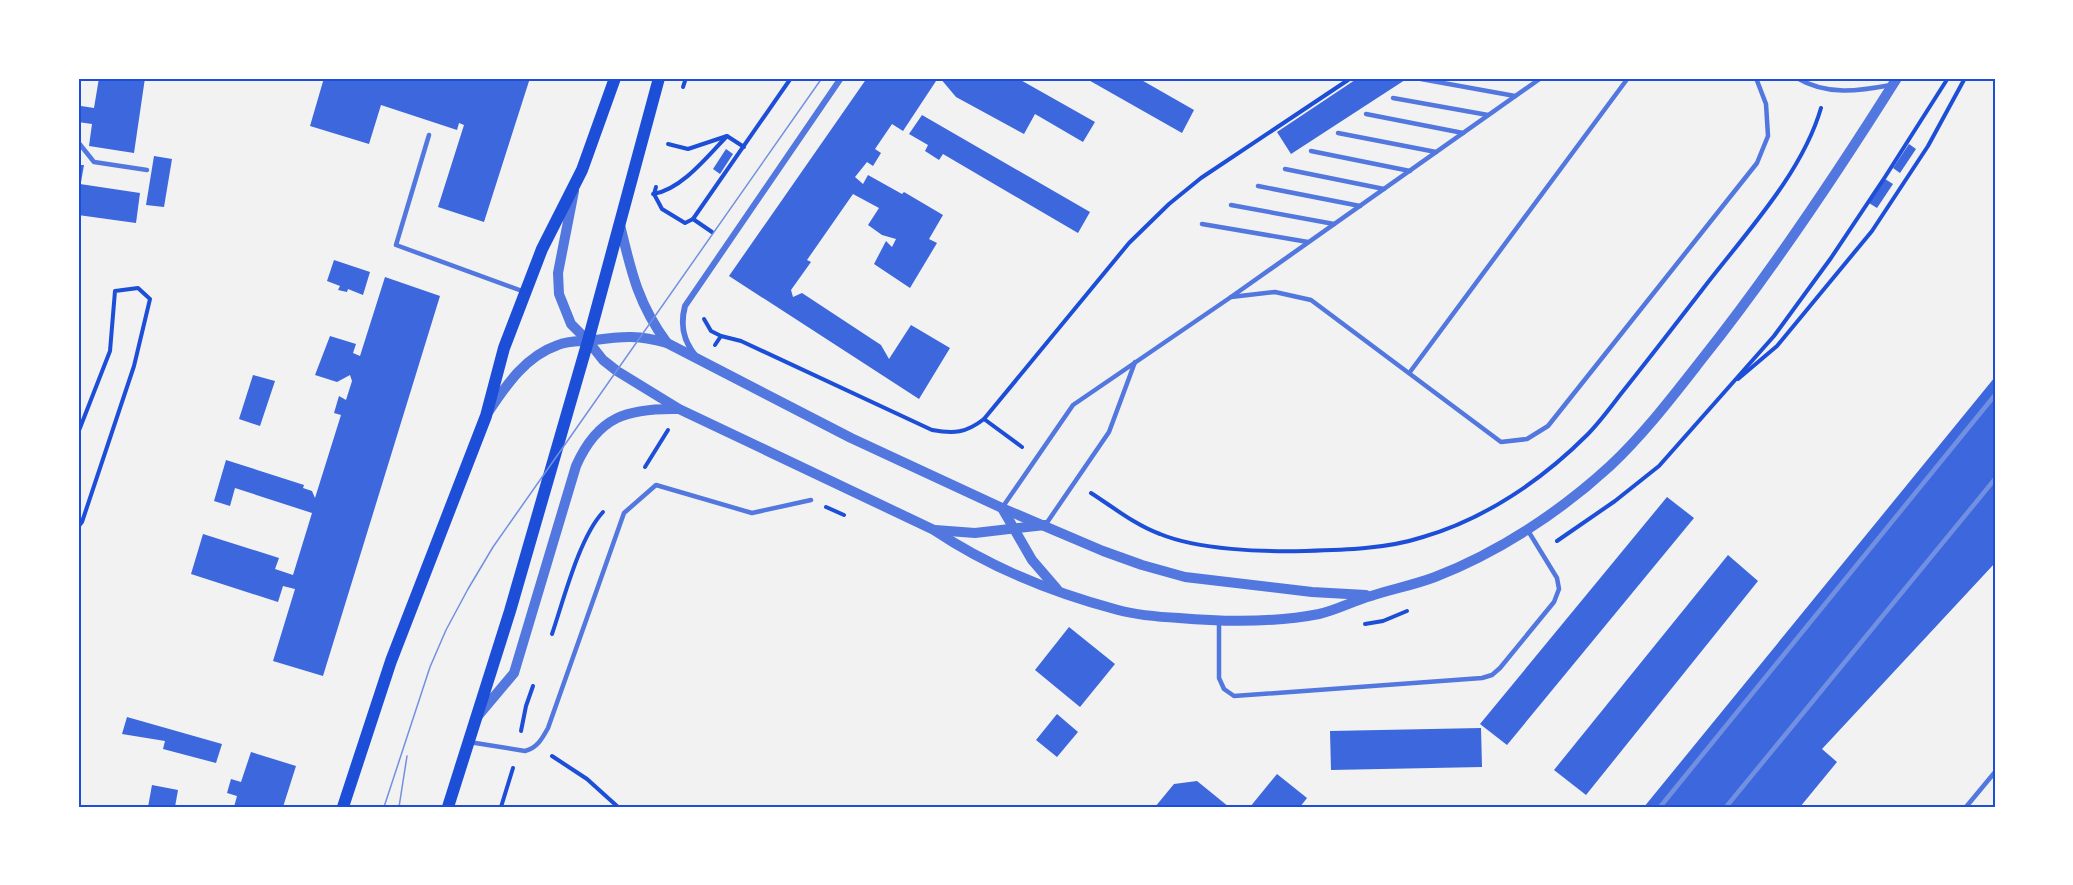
<svg xmlns="http://www.w3.org/2000/svg" width="2073" height="885" viewBox="0 0 2073 885" font-family="Montserrat,sans-serif">
  <style>
    .building { fill: #3d67dc }
    .lines { fill: none; stroke-linecap: round; stroke-linejoin: round }
    .path { stroke: #1d4ed8; stroke-width: 4 }
    .service { stroke: #5277de; stroke-width: 4.5 }
    .minor { stroke: #5277de; stroke-width: 6 }
    .tertiary { stroke: #5277de; stroke-width: 10 }
    .secondary { stroke: #1d4ed8; stroke-width: 12 }
    .tram { stroke: #7290e2; stroke-width: 1.5 }
    .rail { stroke: #7290e2; stroke-width: 4.5 }
    .neatline { fill: none; stroke: #1d4ed8; stroke-width: 2 }
  </style>
  <rect width="100%" height="100%" fill="#f2f2f2"/>
  <g class="building">
    <polygon points="99,78 145,78 134,153 89,146 92,124 78,122 81,106 94,108"/>
    <polygon points="324,78 530,78 484,222 438,207 464,125 459,123 457,130 381,105 369,144 310,126"/>
    <polygon points="867,78 938,78 903,131 892,124 875,149 881,153 873,166 867,162 855,177 863,184 868,175 902,194 904,192 943,215 929,239 937,243 910,288 874,264 886,241 892,247 896,239 882,235 868,225 879,208 853,194 807,260 811,262 791,290 793,297 802,293 881,345 889,359 911,325 950,348 919,399 729,276"/>
    <polygon points="940,78 1008,78 1012,80 1017,78 1095,122 1083,142 1035,114 1024,134 956,97"/>
    <polygon points="1085,78 1138,78 1194,110 1182,133"/>
    <polygon points="1358,78 1408,78 1291,154 1277,132"/>
    <polygon points="922,115 1090,212 1078,233 943,154 939,160 925,151 928,145 909,134"/>
    <polygon points="1909,144 1916,149 1900,173 1893,168"/>
    <polygon points="726,149 733,154 720,174 713,169"/>
    <polygon points="154,156 172,159 164,207 146,205"/>
    <polygon points="78,165 84,165 81,182 78,181"/>
    <polygon points="1885,179 1893,184 1877,208 1869,203"/>
    <polygon points="80,184 140,193 136,223 78,215"/>
    <polygon points="334,260 370,272 363,295 348,289 347,292 338,290 340,286 327,281"/>
    <polygon points="385,277 440,296 323,676 273,661 295,589 283,586 278,602 191,574 203,534 279,558 275,569 293,575 312,513 235,488 230,506 214,501 226,460 304,485 303,488 312,491 315,498 341,415 334,413 339,396 346,400 352,381 350,375 337,382 315,375 330,336 356,344 353,353 360,356"/>
    <polygon points="253,375 275,381 260,426 239,419"/>
    <polygon points="1995,377 1995,563 1822,749 1837,762 1800,807 1644,807"/>
    <polygon points="1667,497 1694,518 1507,745 1480,724"/>
    <polygon points="1728,555 1758,581 1586,795 1554,770"/>
    <polygon points="1069,627 1115,664 1080,707 1035,670"/>
    <polygon points="1057,714 1078,732 1057,757 1036,740"/>
    <polygon points="127,717 222,744 216,763 163,749 165,741 122,734"/>
    <polygon points="1481,728 1482,767 1331,770 1330,731"/>
    <polygon points="251,752 296,766 283,807 234,807 237,796 227,793 231,779 241,782"/>
    <polygon points="1277,774 1307,798 1300,807 1250,807"/>
    <polygon points="1197,781 1229,807 1155,807 1174,784"/>
    <polygon points="152,785 178,790 175,807 148,807"/>
  </g>
  <g class="lines">
    <g class="path">
      <polyline points="683,87 686,78"/>
      <polyline points="668,144 688,149 727,136 744,147"/>
      <polyline points="656,187 654,194 662,209 685,223 693,219 712,232"/>
      <path d="M653,194c28,-4 55,-38 74,-58"/>
      <polyline points="693,219 791,78"/>
      <polyline points="704,319 711,331 721,336 715,345"/>
      <path d="M721,336l20,5 191,89c22,4 34,3 52,-11l145,-176 40,-39 32,-26 150,-100"/>
      <polyline points="1738,379 1777,346 1872,231 1928,146 1965,78"/>
      <polyline points="984,419 1022,447"/>
      <polyline points="78,433 110,351 115,291 138,288 150,299 134,366 82,522 78,527"/>
      <polyline points="645,467 668,430"/>
      <path d="M1091,493c22,14 44,32 69,41 39,16 103,18 145,17 39,-1 81,-2 118,-14 62,-18 119,-57 164,-102 12,-12 23,-27 33,-40 28,-35 55,-70 82,-105 42,-55 100,-116 119,-182"/>
      <polyline points="826,507 844,515"/>
      <polyline points="1557,541 1615,501 1659,466 1774,336 1831,258 1885,177 1948,78"/>
      <polyline points="1365,624 1383,621 1407,611"/>
      <path d="M552,634c12,-35 27,-96 51,-122"/>
      <polyline points="521,731 526,706 533,686"/>
      <polyline points="552,756 587,779 618,807"/>
      <polyline points="501,807 513,768"/>
    </g>
    <g class="service">
      <path d="M1797,78c30,18 62,13 94,7"/>
      <polyline points="1421,79 1515,96"/>
      <polyline points="78,85 79,78"/>
      <polyline points="1393,98 1488,115"/>
      <polyline points="1366,114 1463,133"/>
      <polyline points="1338,133 1436,152"/>
      <polyline points="429,135 396,245 525,292"/>
      <polyline points="78,142 94,162 147,170"/>
      <polyline points="1311,151 1410,171"/>
      <polyline points="1285,169 1384,189"/>
      <polyline points="1258,186 1360,206"/>
      <polyline points="1231,205 1334,224"/>
      <polyline points="1202,224 1308,242"/>
      <polyline points="1231,297 1275,292 1311,300 1501,442 1527,439 1548,426 1757,163 1768,136 1766,104 1756,78"/>
      <polyline points="1410,372 1628,78"/>
      <polyline points="1002,508 1073,405 1231,297 1541,78"/>
      <polyline points="1046,524 1109,432 1135,362"/>
      <polyline points="1219,621 1219,678 1224,689 1234,696 1482,678 1492,675 1500,668 1554,602 1559,589 1557,578 1527,529"/>
      <path d="M469,742l56,9c12,-3 17,-12 23,-23l76,-215 32,-28 96,28 59,-13"/>
      <polyline points="1966,807 1995,772"/>
    </g>
    <path class="minor" d="M695,355c-12,-15 -15,-30 -10,-49l156,-228"/>
    <g class="tertiary">
      <path d="M574,191l-16,82 1,21 12,30 17,17 15,19 14,11 62,38 255,121c55,37 120,63 184,80 19,5 41,7 61,8 46,4 94,5 140,-4 18,-4 34,-13 52,-18 21,-7 43,-11 64,-19 64,-25 125,-65 175,-111 34,-32 63,-70 92,-107 71,-89 134,-184 195,-281"/>
      <path d="M620,225c11,46 18,79 47,118"/>
      <path d="M489,411c18,-27 37,-55 69,-66 12,-5 24,-3 37,-5 28,-4 45,-5 72,3l184,95 151,70 101,43 39,14 43,12 127,15 54,3"/>
      <polyline points="1002,508 1032,560 1057,589"/>
      <polyline points="935,530 975,533 1045,525"/>
      <path d="M477,717l37,-44 62,-207c22,-50 52,-58 102,-57"/>
    </g>
    <g class="secondary">
      <polyline points="343,807 391,661 486,416 504,348 542,249 582,170 615,78"/>
      <polyline points="448,807 510,611 588,341 659,78"/>
    </g>
    <g class="tram">
      <polyline points="384,807 430,667 446,630 468,589 493,547 566,443 822,78"/>
      <polyline points="399,807 407,756"/>
    </g>
    <g class="rail">
      <polyline points="1660,807 1995,395"/>
      <polyline points="1726,807 1995,479"/>
    </g>
  </g>
  <rect width="2073" height="885" fill="none" stroke="#ffffff" stroke-width="159"/>
  <rect x="80" y="80" width="1914" height="726" class="neatline"/>
</svg>
